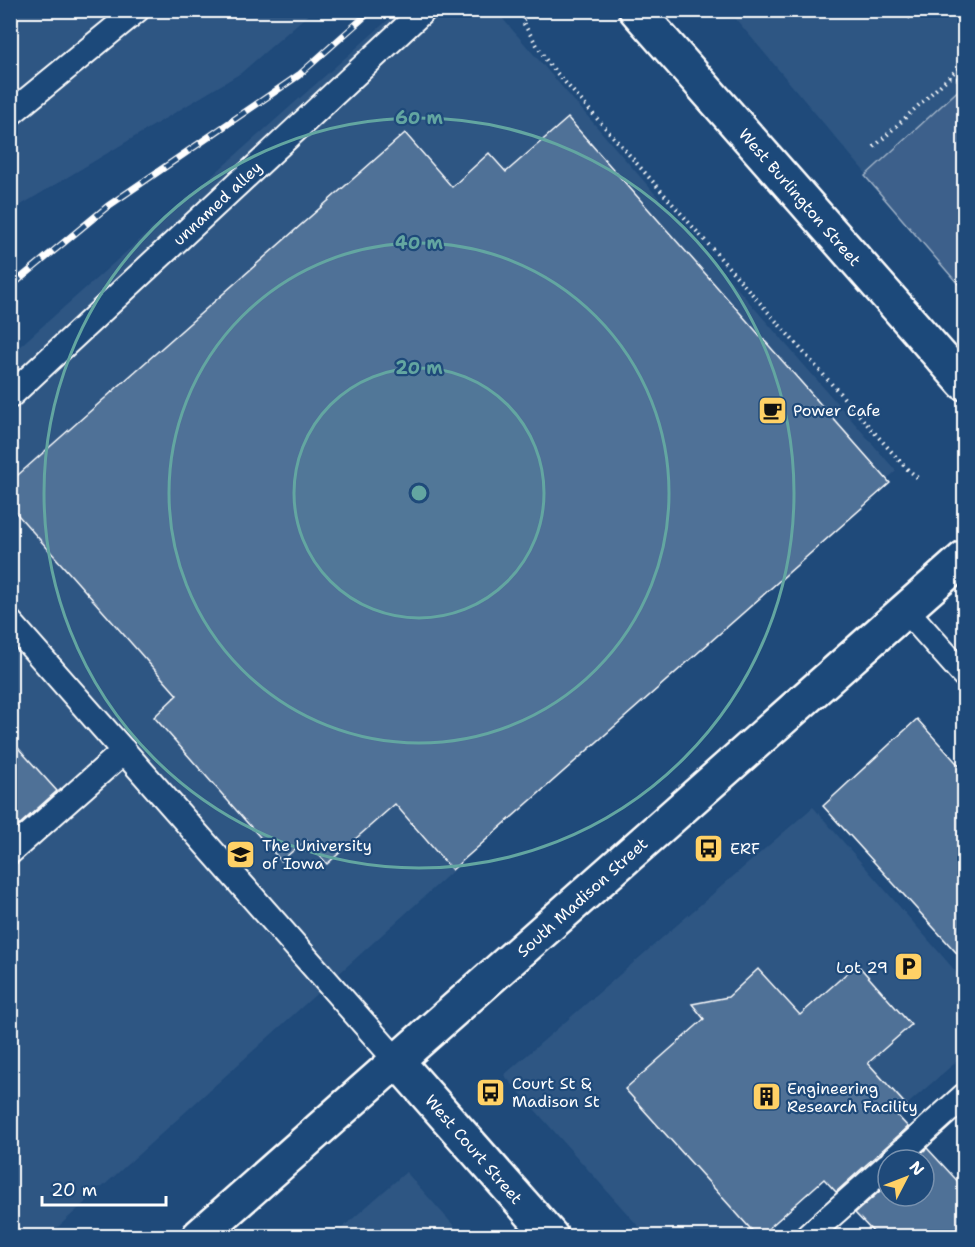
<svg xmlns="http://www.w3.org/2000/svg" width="975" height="1247" viewBox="0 0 975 1247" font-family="'Shantell Sans',sans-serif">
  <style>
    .built { fill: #2e5683 }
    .green { fill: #3c618b; stroke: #9eb0c5; stroke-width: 1.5 }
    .building { fill: #507197; stroke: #fff; stroke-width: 1.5 }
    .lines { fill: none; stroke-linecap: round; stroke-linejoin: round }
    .service-casing { stroke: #fff; stroke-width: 28 }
    .tertiary-casing { stroke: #fff; stroke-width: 38 }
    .primary-casing { stroke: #fff; stroke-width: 38 }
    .path { stroke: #fff; stroke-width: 4; stroke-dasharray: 1.5 4.5; stroke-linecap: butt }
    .service { stroke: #1f4a7a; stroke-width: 24 }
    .tertiary { stroke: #1f4a7a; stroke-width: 33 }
    .primary { stroke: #1f4a7a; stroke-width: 33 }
    .rail-casing { stroke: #fff; stroke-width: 7 }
    .rail { stroke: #1f4a7a; stroke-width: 4.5; stroke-dasharray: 14; stroke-linecap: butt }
    .ring { fill: none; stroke: #63a6a1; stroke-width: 3 }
    .labels { text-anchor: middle; stroke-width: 4.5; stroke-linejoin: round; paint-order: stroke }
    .street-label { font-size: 16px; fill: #fff; stroke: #1f4a7a }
    .poi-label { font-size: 16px; fill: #fff; stroke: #1f4a7a; text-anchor: start }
    .centre { fill: #63a6a1; stroke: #1f4a7a; stroke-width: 3 }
    .ring-label { font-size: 18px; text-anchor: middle; font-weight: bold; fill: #63a6a1; stroke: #1f4a7a; stroke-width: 4.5; stroke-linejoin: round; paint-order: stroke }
  </style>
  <rect width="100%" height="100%" fill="#1f4a7a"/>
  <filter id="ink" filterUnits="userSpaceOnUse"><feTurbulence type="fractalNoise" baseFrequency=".0167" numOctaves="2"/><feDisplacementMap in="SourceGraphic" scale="12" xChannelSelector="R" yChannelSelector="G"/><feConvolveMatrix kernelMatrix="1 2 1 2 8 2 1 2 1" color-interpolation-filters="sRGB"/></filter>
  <g filter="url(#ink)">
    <g class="built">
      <polygon points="11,11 312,11 241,73 11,211"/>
      <polygon points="398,11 496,11 896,471 48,1236 11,1236 10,355"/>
      <polygon points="729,11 964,11 964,290"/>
      <polygon points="813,807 964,981 964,1055 756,1236 647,1236 504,1075"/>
      <polygon points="406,1172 463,1236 333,1236"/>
    </g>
    <polygon class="green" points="964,85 964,291 865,176"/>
    <g class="building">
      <polygon points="568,118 890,483 452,870 395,804 327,864 306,840 281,861 154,717 177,695 10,506 10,482 405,133 452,187 489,153 506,172"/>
      <polygon points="917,719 964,771 964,961 823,806"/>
      <polygon points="10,739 57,791 10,833"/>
      <polygon points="857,964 911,1025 868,1063 907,1106 897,1115 908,1127 836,1192 824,1179 760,1236 757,1236 625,1089 704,1019 692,1004 728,997 758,969 800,1015"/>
      <polygon points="927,1148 964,1188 964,1236 877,1236 855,1213 888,1184 888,1196 924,1196 924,1160 914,1160"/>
    </g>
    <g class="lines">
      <defs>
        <g id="service">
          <polyline points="10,114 137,10"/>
          <polyline points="10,396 424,10"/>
          <polyline points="906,610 964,675"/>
          <polyline points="10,622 397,1061"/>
          <polyline points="10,852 124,751"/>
          <polyline points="893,1160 964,1096"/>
          <polyline points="808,1236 888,1165"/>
        </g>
        <g id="tertiary">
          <polyline points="397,1061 551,1236"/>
          <polyline points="199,1236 964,558"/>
        </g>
        <polyline id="primary" points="636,10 964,383"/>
      </defs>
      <use href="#service" class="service-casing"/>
      <use href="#tertiary" class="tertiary-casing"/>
      <use href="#primary" class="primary-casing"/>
      <g class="path">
        <polyline points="526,10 529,14 522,21 548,63 905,467 919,479"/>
        <polyline points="949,10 964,29"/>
        <polyline points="908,18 916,10"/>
        <polyline points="950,78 964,79"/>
        <polyline points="874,147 964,63"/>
      </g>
      <use href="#service" class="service"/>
      <use href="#tertiary" class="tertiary"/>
      <use href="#primary" class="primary"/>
      <defs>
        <polyline id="rail" points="10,287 108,206 299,75 372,10"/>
      </defs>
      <use href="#rail" class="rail-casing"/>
      <use href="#rail" class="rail"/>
    </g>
  </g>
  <circle cx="419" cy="493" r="125" fill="#63a6a1" fill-opacity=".12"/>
  <g class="ring">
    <circle cx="419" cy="493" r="125"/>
    <circle cx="419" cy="493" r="250"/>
    <circle cx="419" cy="493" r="375"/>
  </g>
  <defs>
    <symbol id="cafe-square" viewBox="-11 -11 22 22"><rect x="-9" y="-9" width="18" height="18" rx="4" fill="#ffd166" stroke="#1f4a7a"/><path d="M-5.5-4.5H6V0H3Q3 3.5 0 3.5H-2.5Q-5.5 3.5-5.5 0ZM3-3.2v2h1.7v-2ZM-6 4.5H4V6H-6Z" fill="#111"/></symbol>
    <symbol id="bus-square" viewBox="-11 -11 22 22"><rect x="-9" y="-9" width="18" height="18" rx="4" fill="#ffd166" stroke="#1f4a7a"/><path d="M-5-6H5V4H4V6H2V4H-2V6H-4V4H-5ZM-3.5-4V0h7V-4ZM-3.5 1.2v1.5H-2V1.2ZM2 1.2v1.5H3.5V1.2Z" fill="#111"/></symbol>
    <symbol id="university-square" viewBox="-11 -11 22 22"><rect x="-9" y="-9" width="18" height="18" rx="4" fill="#ffd166" stroke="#1f4a7a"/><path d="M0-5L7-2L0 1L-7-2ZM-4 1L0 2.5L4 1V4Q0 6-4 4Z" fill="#111"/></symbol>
    <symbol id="parking-square" viewBox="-11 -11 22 22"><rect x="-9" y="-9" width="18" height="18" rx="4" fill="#ffd166" stroke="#1f4a7a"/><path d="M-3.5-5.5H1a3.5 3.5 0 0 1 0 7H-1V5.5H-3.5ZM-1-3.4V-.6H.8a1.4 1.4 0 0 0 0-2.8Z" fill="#111"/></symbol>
    <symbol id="building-square" viewBox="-11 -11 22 22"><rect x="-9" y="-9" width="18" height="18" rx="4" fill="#ffd166" stroke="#1f4a7a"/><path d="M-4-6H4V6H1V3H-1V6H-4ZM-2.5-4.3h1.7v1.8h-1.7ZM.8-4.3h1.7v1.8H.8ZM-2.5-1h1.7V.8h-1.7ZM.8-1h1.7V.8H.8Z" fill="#111"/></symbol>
  </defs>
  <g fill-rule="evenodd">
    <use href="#cafe-square" x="756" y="394" width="33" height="33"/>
    <use href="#bus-square" x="692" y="832" width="33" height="33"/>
    <use href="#university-square" x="224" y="838" width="33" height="33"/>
    <use href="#parking-square" x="892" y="950" width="33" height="33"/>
    <use href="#bus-square" x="474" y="1076" width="33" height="33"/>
    <use href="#building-square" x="750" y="1080" width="33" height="33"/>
  </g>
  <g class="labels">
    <g class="street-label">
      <text transform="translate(800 197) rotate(49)" y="6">West Burlington Street</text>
      <text transform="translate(217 203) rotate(-43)" y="6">unnamed alley</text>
      <text transform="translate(582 897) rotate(-42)" y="6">South Madison Street</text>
      <text transform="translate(474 1149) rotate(49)" y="6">West Court Street</text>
    </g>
    <g class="poi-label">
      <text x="793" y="416">Power Cafe</text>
      <text x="262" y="851">The University<tspan x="262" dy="18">of Iowa</tspan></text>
      <text x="730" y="854">ERF</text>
      <text x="888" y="973" text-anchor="end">Lot 29</text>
      <text x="512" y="1089">Court St &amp;<tspan x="512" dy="18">Madison St</tspan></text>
      <text x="787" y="1094">Engineering<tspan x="787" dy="18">Research Facility</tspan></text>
    </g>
  </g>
  <circle cx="419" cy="493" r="9" class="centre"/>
  <g class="ring-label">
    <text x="419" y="124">60 m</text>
    <text x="419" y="249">40 m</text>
    <text x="419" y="374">20 m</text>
  </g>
  <rect width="975" height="1247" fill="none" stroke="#1f4a7a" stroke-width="36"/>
  <rect x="18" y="18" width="939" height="1211" fill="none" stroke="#fff" stroke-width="2" filter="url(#ink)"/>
  <g transform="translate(906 1178) rotate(48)"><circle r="28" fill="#1f4a7a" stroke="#7992af" stroke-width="1.5"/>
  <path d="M0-4.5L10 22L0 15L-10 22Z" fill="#ffd166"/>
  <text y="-9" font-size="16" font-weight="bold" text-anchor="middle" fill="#ffffff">N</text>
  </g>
  <path d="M42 1196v9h124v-9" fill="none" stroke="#ffffff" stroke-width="3"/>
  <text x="51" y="1196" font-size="18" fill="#ffffff" stroke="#1f4a7a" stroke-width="4.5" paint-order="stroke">20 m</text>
</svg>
